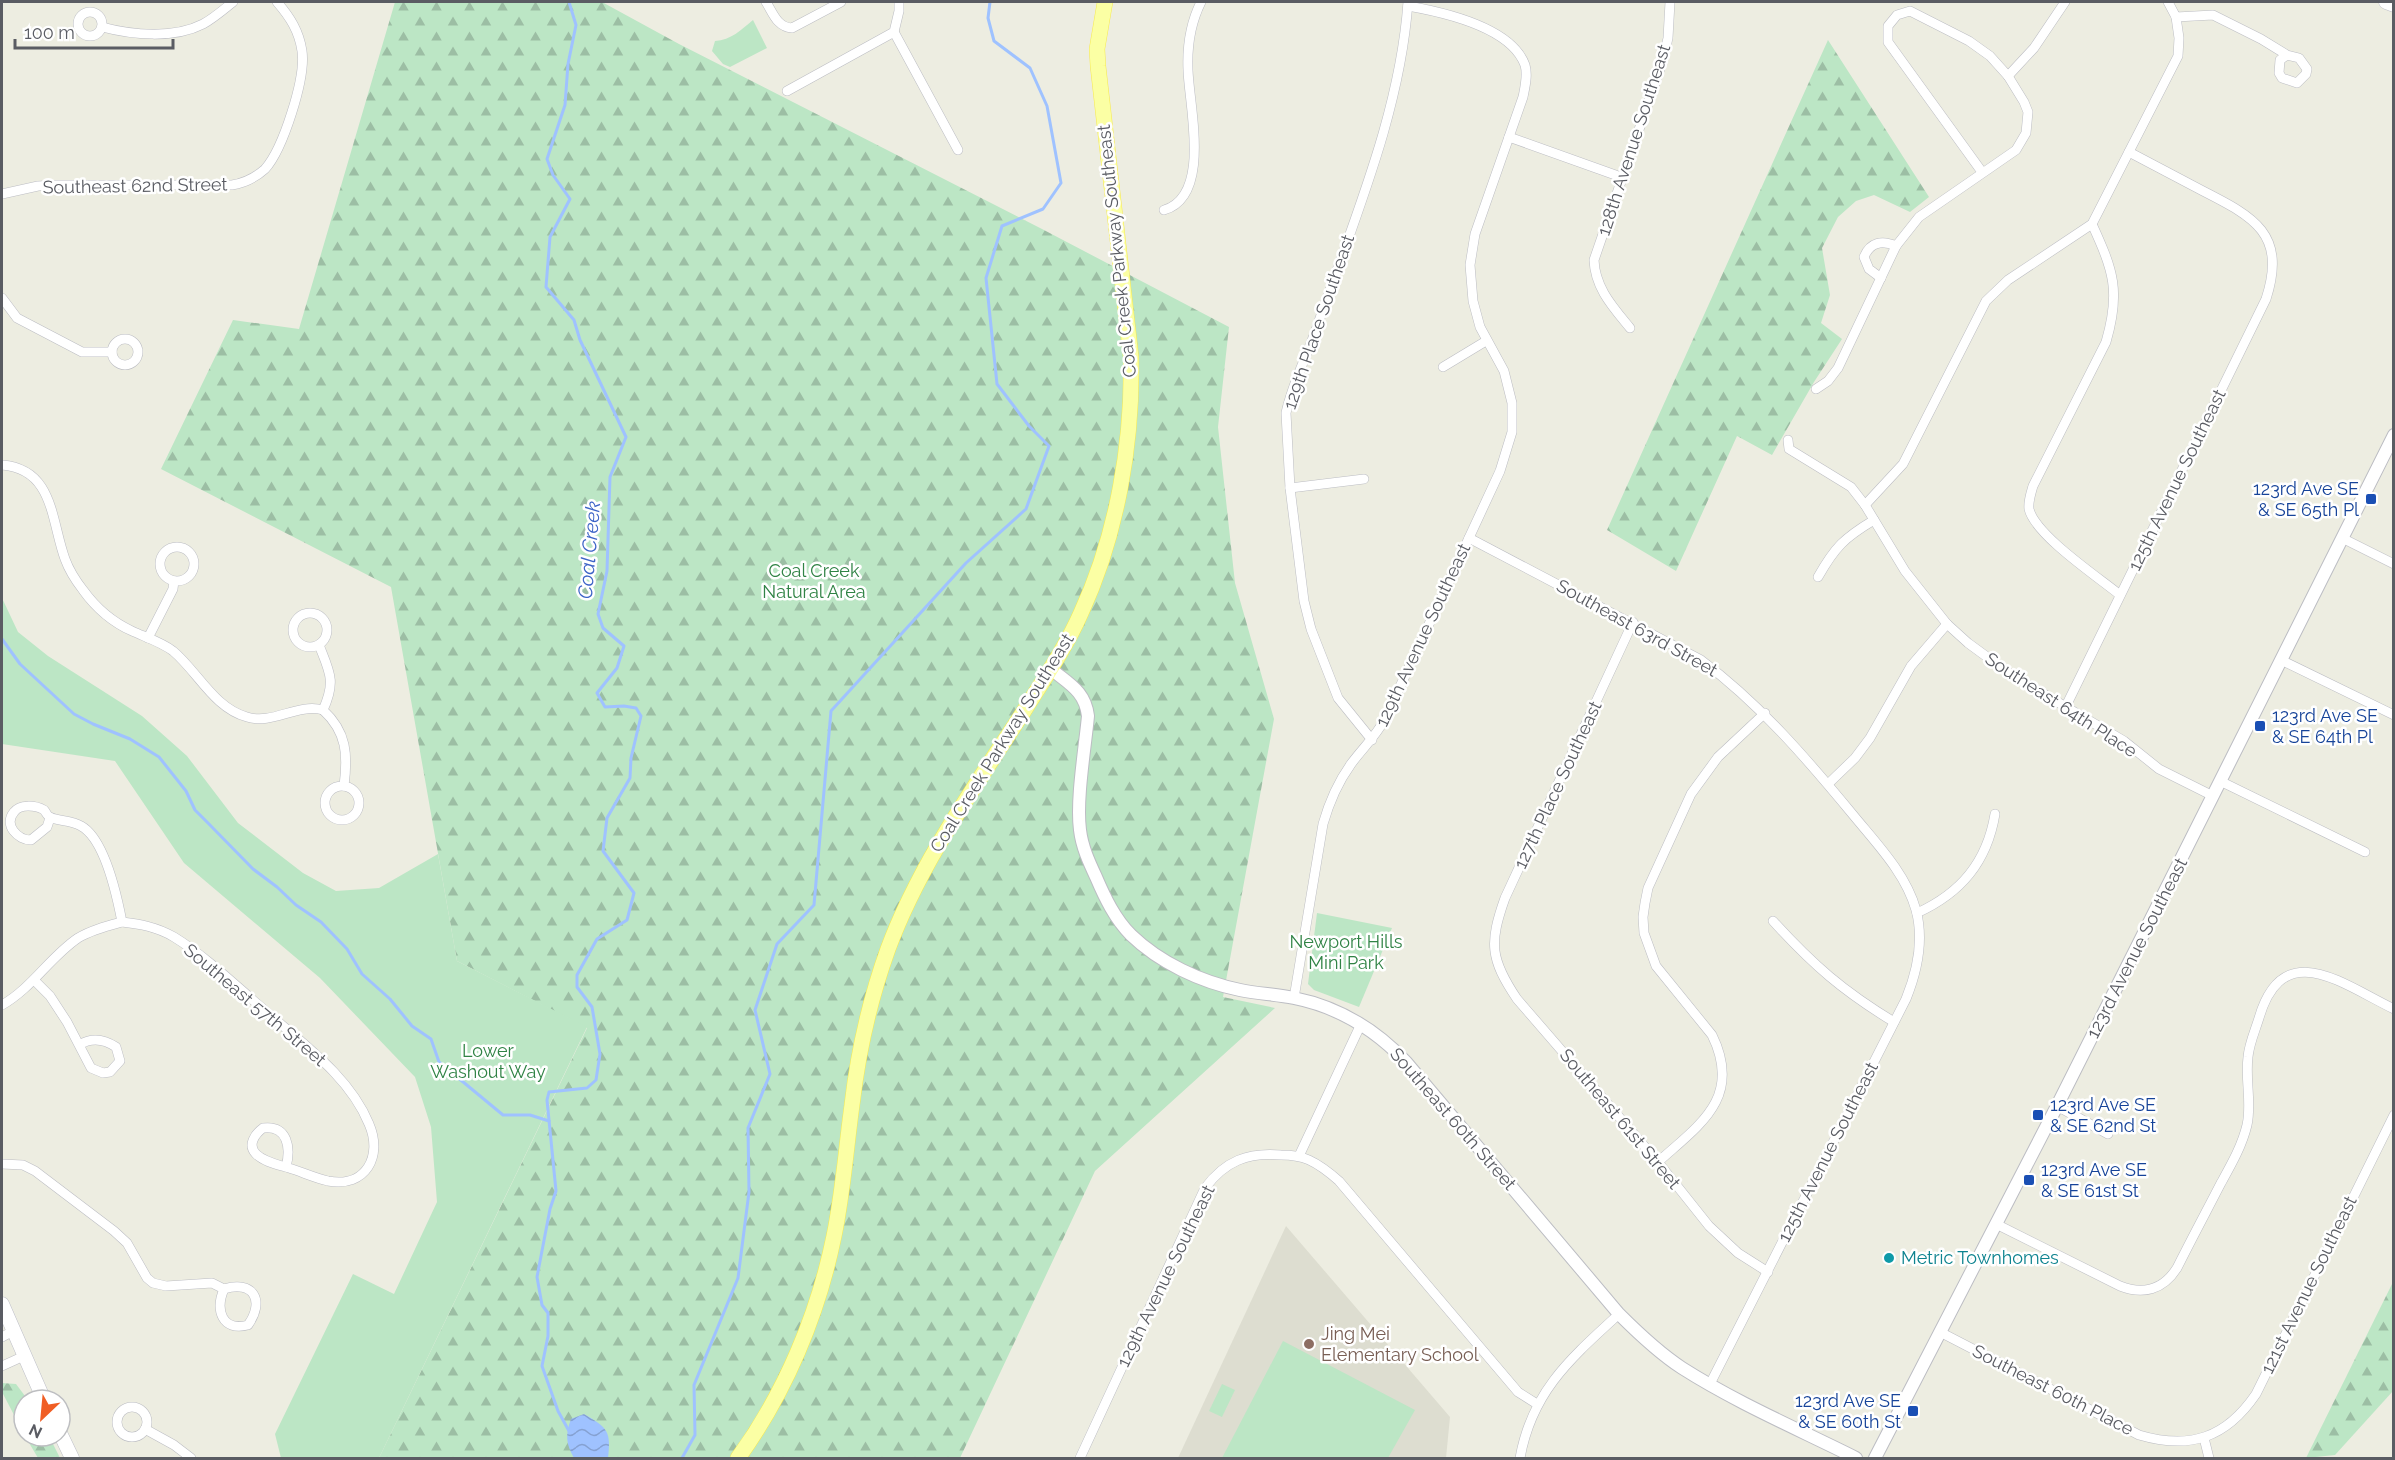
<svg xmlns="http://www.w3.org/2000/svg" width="2395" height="1460" viewBox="0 0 2395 1460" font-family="Raleway,sans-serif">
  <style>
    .education { fill: #ddddd0 }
    .forest { fill: url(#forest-firs) }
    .park { fill: #bce6c5 }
    .water { fill: url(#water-waves) }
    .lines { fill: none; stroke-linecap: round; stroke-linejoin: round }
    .stream { stroke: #9fc2ff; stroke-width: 3 }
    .minor-casing { stroke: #bcbdc3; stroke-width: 10 }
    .tertiary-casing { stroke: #bcbdc3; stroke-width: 14 }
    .secondary-casing { stroke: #bebfc8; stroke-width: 15 }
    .primary-casing { stroke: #f7ea50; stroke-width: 16 }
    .minor { stroke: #fff; stroke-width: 9 }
    .tertiary { stroke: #fff; stroke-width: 12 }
    .secondary { stroke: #fff; stroke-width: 14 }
    .primary { stroke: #fbffa4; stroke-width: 15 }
    .transit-dot { fill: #1a4fb4; stroke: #fff; stroke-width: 2 }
    .culture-dot { fill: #0f9aa8; stroke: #fff; stroke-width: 2 }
    .education-dot { fill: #8d6e63; stroke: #fff; stroke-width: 2 }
    .labels { text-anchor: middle; stroke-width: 5; stroke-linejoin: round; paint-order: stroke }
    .street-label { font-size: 18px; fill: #5a5c63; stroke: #fff }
    .transit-label { font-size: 18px; fill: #164399; stroke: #fff; text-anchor: start }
    .park-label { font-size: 18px; fill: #308345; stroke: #fff }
    .culture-label { font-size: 18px; fill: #0d838f; stroke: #fff; text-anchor: start }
    .education-label { font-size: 18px; fill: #785e54; stroke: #fff; text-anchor: start }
    .water-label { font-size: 20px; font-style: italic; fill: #3d64c7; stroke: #fff }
  </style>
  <defs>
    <pattern id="forest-firs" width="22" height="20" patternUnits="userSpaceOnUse" patternTransform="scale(1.5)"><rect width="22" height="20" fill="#bce6c5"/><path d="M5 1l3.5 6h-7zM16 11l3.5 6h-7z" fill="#9cbea4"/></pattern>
    <pattern id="water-waves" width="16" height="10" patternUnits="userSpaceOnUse" patternTransform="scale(1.5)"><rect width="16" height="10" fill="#9fc2ff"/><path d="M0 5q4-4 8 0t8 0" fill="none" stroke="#85a1d2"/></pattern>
  </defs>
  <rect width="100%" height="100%" fill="#edede1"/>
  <polygon class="education" points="1286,1226 1450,1417 1446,1458 1178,1458"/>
  <g class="forest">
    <polygon points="395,2 602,2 679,44 1042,229 1229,327 1218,427 1235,583 1274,719 1223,997 1275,1008 1095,1171 960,1458 379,1458 587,1028 457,961 391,587 161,469 233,320 299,329"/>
    <polygon points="1828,40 1929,197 1910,212 1874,195 1856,201 1838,217 1822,248 1830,295 1821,323 1842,339 1814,382 1772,455 1737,436 1676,571 1607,530"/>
    <polygon points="2393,1282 2393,1391 2335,1455 2306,1458"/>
    <polygon points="2,1383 16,1384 28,1400 24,1400 24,1434 2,1392"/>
    <polygon points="25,1436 49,1436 60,1458 38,1458"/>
  </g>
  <g class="park">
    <path d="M753,20l14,28 -37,19 -7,-3 -11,-13 3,-10c16,-1 26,-11 38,-21z"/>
    <polygon points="2,598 18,632 48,656 142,716 187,756 238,823 303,873 336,891 379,888 438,854 457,961 587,1027 379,1458 281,1458 275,1434 353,1274 394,1294 437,1202 431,1127 415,1077 320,978 184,863 115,761 2,744"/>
    <polygon points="1317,913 1392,928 1359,1007 1314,990 1308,984"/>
    <polygon points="1283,1341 1415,1410 1388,1458 1222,1458"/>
    <polygon points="1222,1384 1235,1390 1222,1417 1209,1411"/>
  </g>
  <path class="water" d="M584,1414c24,14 27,17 24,44h-34c-8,-14 -9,-23 -3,-39z"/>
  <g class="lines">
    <g class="stream">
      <polyline points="2,639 20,664 74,714 93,724 130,739 159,757 186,791 195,810 208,823 253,869 277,887 296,905 321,922 347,949 362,974 390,999 412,1026 431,1039 439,1062 503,1115 530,1115 549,1121"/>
      <polyline points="569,1431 558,1411 542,1366 548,1336 548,1313 542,1305 537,1277 550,1209 556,1191 547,1100 549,1092 587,1088 596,1080 600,1054 592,1007 577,987 577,975 597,939 627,920 634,893 603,851 607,818 630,778 631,758 641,716 636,708 624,706 605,707 597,693 617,668 624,646 603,628 598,614 607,571 610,477 626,437 580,340 574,320 546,287 550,237 570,199 553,175 547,159 565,105 568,64 576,25 569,2"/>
      <polyline points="682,1458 695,1435 694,1385 738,1278 749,1192 748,1128 770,1074 755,1010 777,944 814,905 831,711 966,563 1026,509 1049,446 1029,426 997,384 986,278 1002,226 1043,209 1061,183 1047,106 1030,68 994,41 988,18 990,2"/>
    </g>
    <defs>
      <g id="minor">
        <path d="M766,2c7,11 11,25 26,26l49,-26"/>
        <polyline points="2168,2 2176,17 2213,15 2261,39 2287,55 2299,58 2307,69 2306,74 2297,83 2282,78 2279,73 2280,60 2287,55"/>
        <circle cx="90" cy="24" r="12"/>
        <path d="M102,27c30,8 72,12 101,-3 11,-6 21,-15 30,-22"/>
        <polyline points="894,32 958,150"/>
        <polyline points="2008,76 2034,48 2065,2"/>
        <polyline points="787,91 894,32 899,11 899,2"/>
        <polyline points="1509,137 1621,177"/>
        <path d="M2,194l36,-8 18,-1h176c13,-2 23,-7 33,-16 18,-20 41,-91 37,-118 -3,-20 -12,-34 -25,-49"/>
        <path d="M1164,210c48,-14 25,-104 24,-140 -1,-23 3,-48 13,-68"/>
        <path d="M2092,224c21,46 29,67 14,118l-73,144c-2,7 -5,15 -4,23 6,26 69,68 91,86"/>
        <path d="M1881,278l-12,-9 -5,-12c6,-15 18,-17 32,-11"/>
        <polyline points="2,298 17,318 82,352 112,352"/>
        <path d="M1630,328c-17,-21 -35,-40 -36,-68l69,-200 5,-22 2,-36"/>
        <circle cx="125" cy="352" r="13"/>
        <polyline points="1443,367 1486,341"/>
        <polyline points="1816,389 1828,381 1838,368 1896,246 1919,217 2016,150 2026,133 2028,112 2024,102 2008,76 1990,56 1969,41 1910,11 1897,15 1888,26 1888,42 1982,172"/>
        <polyline points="1788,440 1789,449 1851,487 1865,505 1905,571 1947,624 1968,643 2013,676 2124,741 2159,769 2213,796"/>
        <path d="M2,465c52,4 49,56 63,94 4,11 11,22 18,31 13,18 29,32 49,41 13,6 29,11 41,20 25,21 41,57 74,66 26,8 50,-14 76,-7"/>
        <polyline points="1290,488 1364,479"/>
        <polyline points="1865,505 1903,464 1986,301 2008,280 2092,224 2178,56 2179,38 2176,17"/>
        <path d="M1469,538l232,122c59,44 106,99 153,156 23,28 52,58 62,94 8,30 1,62 -10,89l-196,385"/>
        <polyline points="2342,538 2394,564"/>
        <circle cx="177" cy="564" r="17"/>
        <path d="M1818,577c17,-30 26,-39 56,-57"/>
        <circle cx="310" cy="630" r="17"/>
        <path d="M1633,622l-128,276c-16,45 -15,61 12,101l141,163 51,64 29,27 30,19"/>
        <polyline points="148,638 173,589 174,581"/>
        <path d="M319,645c11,28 17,36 4,65 24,22 25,45 21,76"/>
        <polyline points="2281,660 2394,715"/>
        <path d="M2066,706l200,-407c21,-65 -12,-82 -63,-108 -25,-13 -49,-26 -74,-39"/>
        <path d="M1372,740l-34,-42 -27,-69 -7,-28 -14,-113 -4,-75c6,-29 21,-57 31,-86 36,-106 83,-213 91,-325"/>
        <polyline points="2220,781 2365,852"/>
        <polyline points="1828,784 1855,758 1870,738 1911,666 1947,624"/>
        <circle cx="342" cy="803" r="17"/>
        <path d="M50,818l-3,9 -16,13c-13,0 -28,-15 -17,-28 6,-8 21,-7 30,-2 2,2 3,6 6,7 6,4 22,3 31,9 24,13 36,70 41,96 18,2 35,5 52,15 31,19 60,47 88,71 38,34 87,67 107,116 14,32 -3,64 -41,57 -13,-3 -26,-9 -39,-13 -10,-3 -25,-6 -33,-14 -9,-9 -1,-20 7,-26 25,-3 28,20 23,39"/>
        <path d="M1917,913c44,-20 70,-51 78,-99"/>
        <path d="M1773,921c40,44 70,70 121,101"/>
        <path d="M34,980l16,16 17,26 24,46 12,5 7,-1 10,-11 -4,-14c-12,-8 -24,-10 -37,-2"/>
        <path d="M1294,998l29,-174c6,-21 15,-42 28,-60 11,-15 25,-28 34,-45l115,-248 12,-39v-29l-8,-32 -24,-44 -7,-26 -3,-36 5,-31 48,-137c2,-10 5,-22 2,-32 -14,-38 -83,-53 -117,-59"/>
        <path d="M2,1005c30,-17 48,-48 76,-67 13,-8 29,-12 44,-16"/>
        <polyline points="2057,1106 2108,1134"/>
        <polyline points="1299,1156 1361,1024"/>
        <path d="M1658,1162c41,-37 85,-64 54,-127l-56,-69 -12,-33 -1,-16 2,-14 3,-15 43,-94 27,-37 47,-44"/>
        <path d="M2,1164l21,1 12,6 79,60 13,12 20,35 6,5 13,3 46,-3 12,6c30,-9 41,12 24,36 -26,7 -33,-15 -24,-36"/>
        <path d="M1996,1224l124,62c23,9 43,4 57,-18 14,-28 29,-56 44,-85 10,-18 21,-37 26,-58 5,-22 -2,-45 1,-68 1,-13 7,-26 11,-39 24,-82 83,-34 135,-9"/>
        <path d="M1940,1332l199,103c51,15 87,3 117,-41l138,-279"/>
        <polyline points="2,1337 13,1331"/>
        <polyline points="2,1366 24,1356"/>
        <circle cx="132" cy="1422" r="15"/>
        <polyline points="145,1429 174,1445 191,1458"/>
        <polyline points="2204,1438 2209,1458"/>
        <path d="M1080,1458l125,-270c20,-27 43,-36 76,-33 10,0 19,1 28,5 11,5 21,13 30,21l179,211 19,12"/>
        <path d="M1520,1458c12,-67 51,-100 99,-144"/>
      </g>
      <g id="tertiary">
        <path d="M1051,669c18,15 34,22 37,47 -3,32 -12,84 -8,114 2,17 9,32 16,47 9,21 19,42 35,58 29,28 70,47 109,55 18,4 36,4 54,8 45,9 81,31 112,64l213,252c20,20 40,39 63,54 55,35 116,61 174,90"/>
        <polyline points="1875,1458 2057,1106 2394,435"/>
      </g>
      <g id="secondary">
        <polyline points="2386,2 2394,5"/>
        <polyline points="2,1304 44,1400"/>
        <polyline points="60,1433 72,1458"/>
      </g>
      <path id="primary" d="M738,1458c47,-65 80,-143 96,-222 9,-43 12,-87 18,-131 6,-52 18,-106 36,-156 32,-86 86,-161 136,-238 20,-32 42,-64 57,-98 36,-78 52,-170 50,-256l-33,-291 -1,-17 8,-47"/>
    </defs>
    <use href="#minor" class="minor-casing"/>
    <use href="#tertiary" class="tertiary-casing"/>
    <use href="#secondary" class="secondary-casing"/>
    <use href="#primary" class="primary-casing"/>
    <use href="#minor" class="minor"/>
    <use href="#tertiary" class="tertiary"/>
    <use href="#secondary" class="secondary"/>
    <use href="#primary" class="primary"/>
  </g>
  <g class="transit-dot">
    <rect x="2365" y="493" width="12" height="12" rx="3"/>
    <rect x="2254" y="720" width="12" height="12" rx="3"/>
    <rect x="2032" y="1109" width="12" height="12" rx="3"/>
    <rect x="2023" y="1174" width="12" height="12" rx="3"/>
    <rect x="1907" y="1405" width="12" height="12" rx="3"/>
  </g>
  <circle class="culture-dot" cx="1889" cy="1258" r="6"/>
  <circle class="education-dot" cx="1309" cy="1344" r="6"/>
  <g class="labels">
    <g class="street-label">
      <text transform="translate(1634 140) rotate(-72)" y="6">128th Avenue Southeast</text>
      <text transform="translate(135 186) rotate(-1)" y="6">Southeast 62nd Street</text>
      <text transform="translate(1117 251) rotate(-96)" y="6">Coal Creek Parkway Southeast</text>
      <text transform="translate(1319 322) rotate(-71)" y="6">129th Place Southeast</text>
      <text transform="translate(2177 480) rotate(-64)" y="6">125th Avenue Southeast</text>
      <text transform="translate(1637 628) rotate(29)" y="6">Southeast 63rd Street</text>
      <text transform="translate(1423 635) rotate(-65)" y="6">129th Avenue Southeast</text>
      <text transform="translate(2061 705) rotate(33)" y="6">Southeast 64th Place</text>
      <text transform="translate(1002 743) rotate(-58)" y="6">Coal Creek Parkway Southeast</text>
      <text transform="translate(1558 785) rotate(-65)" y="6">127th Place Southeast</text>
      <text transform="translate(2137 948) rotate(-63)" y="6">123rd Avenue Southeast</text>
      <text transform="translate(255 1005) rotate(40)" y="6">Southeast 57th Street</text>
      <text transform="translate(1453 1119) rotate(49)" y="6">Southeast 60th Street</text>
      <text transform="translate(1620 1119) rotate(50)" y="6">Southeast 61st Street</text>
      <text transform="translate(1828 1152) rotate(-63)" y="6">125th Avenue Southeast</text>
      <text transform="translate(1166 1276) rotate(-64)" y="6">129th Avenue Southeast</text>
      <text transform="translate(2309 1285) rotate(-64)" y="6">121st Avenue Southeast</text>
      <text transform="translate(2053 1390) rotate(27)" y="6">Southeast 60th Place</text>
    </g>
    <g class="transit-label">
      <text x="2359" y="495" text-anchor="end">123rd Ave SE<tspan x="2359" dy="21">&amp; SE 65th Pl</tspan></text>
      <text x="2272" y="722">123rd Ave SE<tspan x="2272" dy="21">&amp; SE 64th Pl</tspan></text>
      <text x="2050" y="1111">123rd Ave SE<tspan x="2050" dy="21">&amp; SE 62nd St</tspan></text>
      <text x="2041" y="1176">123rd Ave SE<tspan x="2041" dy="21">&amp; SE 61st St</tspan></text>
      <text x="1901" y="1407" text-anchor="end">123rd Ave SE<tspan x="1901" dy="21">&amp; SE 60th St</tspan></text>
    </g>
    <g class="park-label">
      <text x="814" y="577">Coal Creek<tspan x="814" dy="21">Natural Area</tspan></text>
      <text x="1346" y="948">Newport Hills<tspan x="1346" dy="21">Mini Park</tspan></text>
      <text x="488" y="1057">Lower<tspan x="488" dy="21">Washout Way</tspan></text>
    </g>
    <g class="culture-label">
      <text x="1901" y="1264">Metric Townhomes</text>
    </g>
    <g class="education-label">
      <text x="1321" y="1340">Jing Mei<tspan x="1321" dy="21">Elementary School</tspan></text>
    </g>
    <g class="water-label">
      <text transform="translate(589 550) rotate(-85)" y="7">Coal Creek</text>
    </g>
  </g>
  <rect width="2395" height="1460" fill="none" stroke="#5a5c63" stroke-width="6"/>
  <g transform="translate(42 1418) rotate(206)"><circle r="28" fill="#ffffff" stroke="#bdbec1" stroke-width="1.5"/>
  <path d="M0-4.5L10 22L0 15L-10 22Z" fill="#f05e24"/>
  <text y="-9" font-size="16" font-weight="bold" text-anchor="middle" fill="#5a5c63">N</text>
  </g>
  <path d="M15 39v9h158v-9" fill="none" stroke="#5a5c63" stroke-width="3"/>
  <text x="24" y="39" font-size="18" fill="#5a5c63" stroke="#ffffff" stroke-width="4.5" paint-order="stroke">100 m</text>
</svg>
